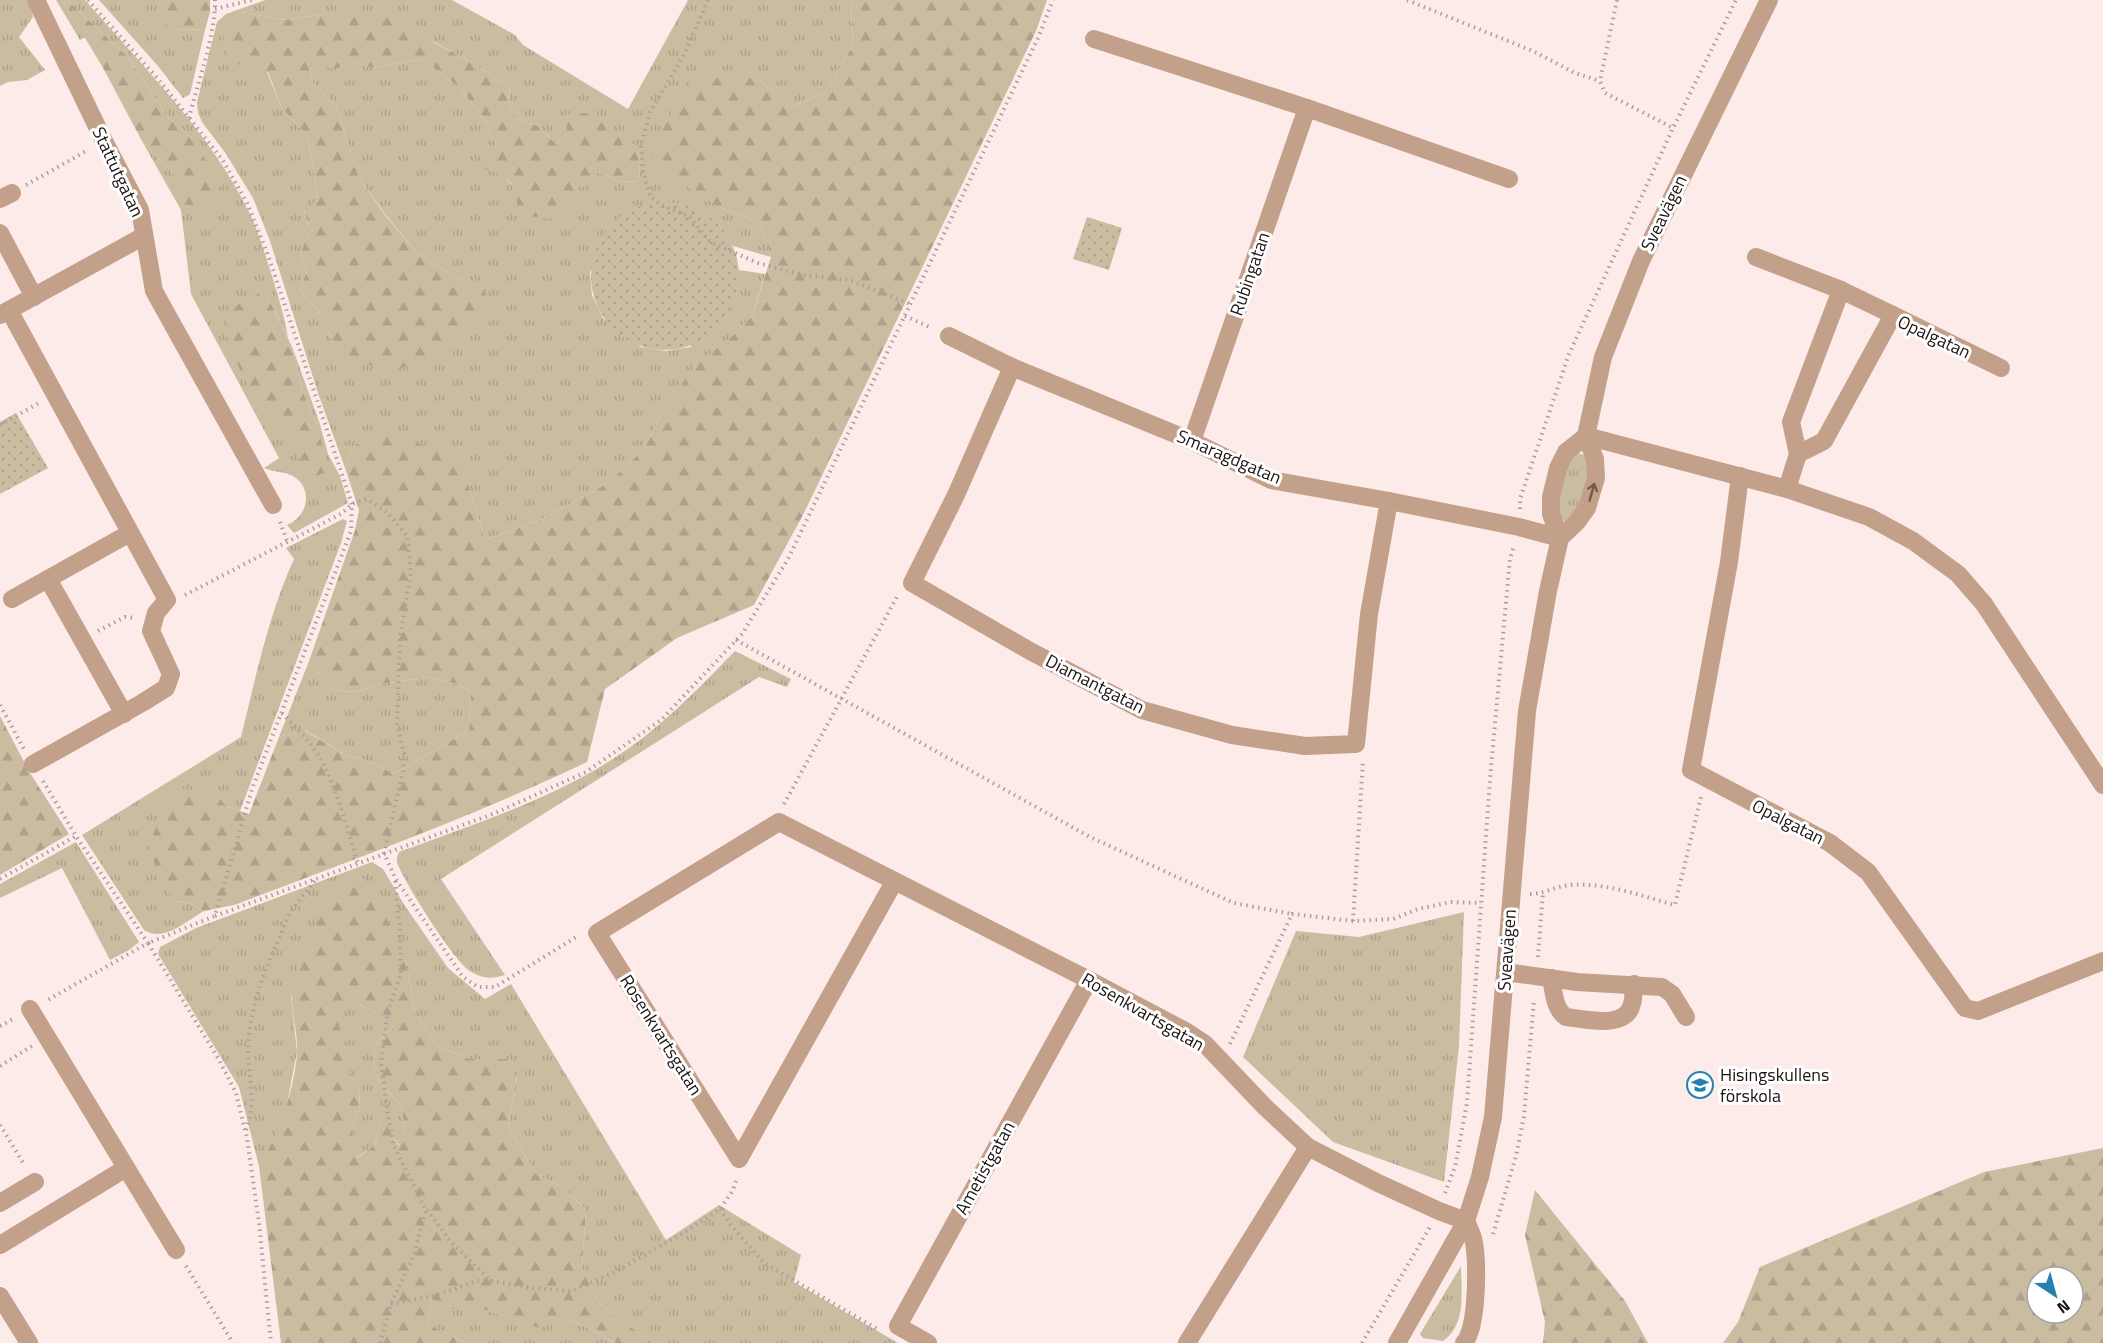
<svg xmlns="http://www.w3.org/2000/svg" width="2103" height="1343" viewBox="0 0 2103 1343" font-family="'Titillium Web',sans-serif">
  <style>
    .grass { fill: url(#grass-tufts); fill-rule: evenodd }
    .forest { fill: url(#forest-firs); fill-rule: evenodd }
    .park { fill: url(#park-dots) }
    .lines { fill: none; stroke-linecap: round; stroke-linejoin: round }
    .path { stroke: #ac9e9d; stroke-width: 4; stroke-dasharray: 1.5 4.5; stroke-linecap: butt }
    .minor { stroke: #c3a08a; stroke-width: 18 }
    .oneway { stroke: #6f5a4e }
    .labels { text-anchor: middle; stroke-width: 6; stroke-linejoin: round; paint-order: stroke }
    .street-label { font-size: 18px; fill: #1b1413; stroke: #fff }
    .poi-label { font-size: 18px; fill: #1b1413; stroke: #fff; text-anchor: start }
  </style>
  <defs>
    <pattern id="grass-tufts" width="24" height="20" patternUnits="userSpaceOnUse" patternTransform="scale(1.5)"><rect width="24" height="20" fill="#cabca1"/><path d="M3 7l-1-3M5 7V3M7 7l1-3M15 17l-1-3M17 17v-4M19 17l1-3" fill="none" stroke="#ada18a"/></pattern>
    <pattern id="forest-firs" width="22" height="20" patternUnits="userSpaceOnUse" patternTransform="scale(1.5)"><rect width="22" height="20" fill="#cabca1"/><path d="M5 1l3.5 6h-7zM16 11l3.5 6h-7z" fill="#ada18a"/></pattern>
    <pattern id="park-dots" width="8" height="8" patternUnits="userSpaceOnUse" patternTransform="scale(1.5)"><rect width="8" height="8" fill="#cabca1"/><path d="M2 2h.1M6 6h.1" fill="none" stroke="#ada18a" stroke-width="1.8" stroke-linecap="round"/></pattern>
  </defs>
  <rect width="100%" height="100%" fill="#fdebe9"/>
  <g class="grass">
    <polygon points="0,0 29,0 33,17 19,37 45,70 27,80 8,82 0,86"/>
    <polygon points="56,0 62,0 85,37 80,40"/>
    <path d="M67,0h18c58,67 125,132 164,212 10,20 16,43 23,64 6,20 13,41 16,62l-23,-47 -8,113 42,44v22l20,-42 -17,-38 -9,-41 27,75 8,30 12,22 8,27 -54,30 -7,-8c19,-8 27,-32 9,-47 -9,-7 -21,-5 -32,-10l15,-10 -88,-164 -10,-84 -39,-69 32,33 18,-36 -24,-21 -40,-60z"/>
    <polygon points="99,0 162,0 159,4 173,29 205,30 190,94 183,98 158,66"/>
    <path d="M265,0h187l63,35 8,10 105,64 60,-109h163l2,46 -28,47 -36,14 -31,-29 -39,129 42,16 10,34 -38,-11 -14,-21 -129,46 2,24 11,23 38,29 25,4 24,-4 47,-53 2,-24 26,4 -13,42 -24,24 -67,75 -17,34 -36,34 -64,35 -59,22 -17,-57 -113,-38 -10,23 -27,-75 -48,-152 -17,-43 -27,-44 -24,-32 -4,-9 -1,-11 20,-80 9,-8zM242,12l42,8 39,-6 111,28 33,18 43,27 -2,15 10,17 20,7 18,18 11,-10 53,2 18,11 2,34 -20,1 -22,-10 -22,15 -59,4 -14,-16 -6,-27 -11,-27 -27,-34 -37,-28 -50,9 -19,-6 -15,6h-28l3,15 23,23 23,72 26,36 32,39 38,24 29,12 -150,54 -15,-31 -19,-22 7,-20 -7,-16 10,-23 -6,-20 14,-11 -10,-63 -26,-29z"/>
    <path d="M1577,453l8,2 4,14 -10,40 -13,13 -6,-4c-3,-21 2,-49 17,-65z"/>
    <path d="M343,519l4,2 -6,22 -101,268 -12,-4 -13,-13 -41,107 17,3 13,7c-18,10 -40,32 -60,19l-62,-95 159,-98c15,-61 27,-121 53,-178l-8,-11z"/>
    <path d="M735,651l56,28 -4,8 -28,-10 -318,202 64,96c-13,4 -23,4 -35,-4 -17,-11 -63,-85 -72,-106 -2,-5 -1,-8 1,-13 70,-26 145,-50 209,-90 49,-30 88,-71 127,-111z"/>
    <polygon points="309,661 333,690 354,692 382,684 427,677 457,684 471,692 469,730 394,774 369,761 345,755 305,730 279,737"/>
    <polygon points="76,842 139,942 129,950 110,960 62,868 0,898 0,884"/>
    <polygon points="372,862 383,869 405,906 448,968 485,999 511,984 666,1240 719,1205 801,1255 794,1282 898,1343 652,1343 599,1303 582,1268 586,1210 562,1187 536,1174 508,1127 517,1072 470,1059 437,1046 415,1013 406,961 291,996 297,1052 286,1109 273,1144 259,1166 239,1087 158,954 160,947 196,928"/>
    <polygon points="1464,912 1459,1046 1444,1182 1333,1142 1243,1057 1296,931 1359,937"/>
    <polygon points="348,1003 360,1005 376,1013 392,1014 396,1023 374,1047 375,1073 382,1085 402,1106 405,1137 400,1146 392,1136 392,1113 381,1116 375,1145 356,1158 352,1132 360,1106 359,1090 344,1062 338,1016"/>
    <path d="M1461,1266c0,25 6,59 -18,75l-20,-3 -3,-4z"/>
    <polygon points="432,1298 455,1310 486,1310 538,1327 568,1319 599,1333 614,1343 467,1343 427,1324"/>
  </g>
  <g class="forest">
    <polygon points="62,0 67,0 128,57 168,117 192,138 220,183 217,199 206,207 181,204 174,174 142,141 102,66"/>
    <polygon points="162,0 210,0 210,12 205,30 173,29 160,20 159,4"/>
    <path d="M851,0h196l-11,31 -232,482 -50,92 -77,33 -72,51 -18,73c-115,55 -235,98 -353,143l-30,6 -13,-7 -17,-3 -15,-22 -9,-33 15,-51 17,-6 33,5 13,13 21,7 30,-77 25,-7 41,25 24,6 25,13 75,-44 2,-38 -14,-8 -30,-7 -45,7 -28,8 -21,-2 -24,-29 46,-131 4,-20 -14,-42 10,-23 18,-12 32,5 49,20 14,25 17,57 59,-22 64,-35 36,-34 17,-34 33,-49 34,-26 24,-24 19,-59 -10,-34 -42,-16 -70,-44 13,-32 27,-52 69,-1 31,29 36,-14 28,-47z"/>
    <path d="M242,12l42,8 39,-6h57l87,46 43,27 -2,15 10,17 20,7 18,18 11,-10 -1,-20 20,-1 52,34 2,34 -20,1 -22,-10 -8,14 -14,1 -7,24 -20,8 -31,-5c-2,-33 -7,-36 -37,-47l2,-12 14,-7 -11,-27 -27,-34 -37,-28 -50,9 -19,-6 -15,6h-28l3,15 23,23 23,72 26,37 32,38 38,24 30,12 3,21 -21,24 -40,29 -34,6 -40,-7 -19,-19 -15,-31 -19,-22 7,-20 -7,-16 10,-23 -6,-21 14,-10 -10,-63 -26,-29 -14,-36 -18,1 -26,-20 -1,-24z"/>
    <polygon points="265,291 293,349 302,390 319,428 326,472 304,481 299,470 299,448 257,404 230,349 224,321 241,301"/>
    <polygon points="0,716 30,773 69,834 0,875"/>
    <path d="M368,878l38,83 9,52 22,33 33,13h41l6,13 -9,55 28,47 26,13 24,23 -4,57 17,36 53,40h-38l-15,-10 -31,-14 -29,9 -53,-18h-31l-23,-11 -5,25 40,19h-186l-22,-177c20,-32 35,-75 38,-113 1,-18 -5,-37 -5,-55 -1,-24 32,-97 50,-112 6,-5 19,-6 26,-8zM348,1004l12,1 16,8 16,2 4,8 -22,24 1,26 7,12 20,21 3,31 -6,9 -7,-10v-24l-11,3 -6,30 -18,13 -5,-26 8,-26 -1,-16 -14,-28 -7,-46z"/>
    <path d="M2103,1148v195h-380l15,-21 22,-55 224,-95zM2037,1277h36v36h-36z"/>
    <polygon points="1535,1190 1625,1301 1648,1343 1543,1343 1545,1322 1525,1235"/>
  </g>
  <g class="park">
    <circle cx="665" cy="276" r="74"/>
    <polygon points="1087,217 1122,228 1109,270 1073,259"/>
    <polygon points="16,413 48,468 0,494 0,422"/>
  </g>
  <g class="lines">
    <g class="path">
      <polyline points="88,0 158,79 222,159 247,203 268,255 352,504 351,531 252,789 215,916 148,943 218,1058 236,1093 247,1138 259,1223 271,1343"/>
      <polyline points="708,0 684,55 650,112 641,146 643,171 650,196 661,205 690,217 710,242 758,263 803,275 850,280 910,304"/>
      <polyline points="1407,0 1533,51 1575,73 1600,81"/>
      <polyline points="1617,0 1600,81 1605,93 1673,128"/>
      <polyline points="215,9 252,0"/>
      <path d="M189,118c8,-33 27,-85 26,-118"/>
      <polyline points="26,185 88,150"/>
      <polyline points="905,316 932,328"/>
      <polyline points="0,425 39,403"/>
      <polyline points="1520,509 1520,499 1569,354 1673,128 1736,0"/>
      <polyline points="280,522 287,541"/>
      <polyline points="185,595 341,514 352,504 366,499 387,512 407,536 411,572 400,637 397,724 404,754 403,771 384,853 395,878 463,977 478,987 495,987 578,936"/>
      <polyline points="98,631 125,617 135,618"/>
      <polyline points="736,640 1090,837 1234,903 1292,914"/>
      <polyline points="0,705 24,749"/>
      <path d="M282,713c13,14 27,27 37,43 18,32 28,72 39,107"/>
      <polyline points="43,781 76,836 148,943 46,1001"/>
      <polyline points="784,804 898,595"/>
      <polyline points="0,879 76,836"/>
      <path d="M1530,894c14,0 26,-8 40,-9 35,-3 71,11 105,20l26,-108"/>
      <polyline points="215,916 493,814 586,772 661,720 742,634 788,559 1038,38 1053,0"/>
      <polyline points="1353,921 1363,760"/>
      <polyline points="1538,957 1543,892"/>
      <polyline points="0,1026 13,1019"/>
      <polyline points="1230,1044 1292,914 1353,921 1393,919 1418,909 1451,902 1481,903"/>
      <polyline points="0,1066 32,1046"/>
      <polyline points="0,1125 25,1166"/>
      <path d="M246,1130c11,-28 2,-54 2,-82 2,-38 14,-73 30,-107 4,-9 7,-20 13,-29 8,-12 17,-22 25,-33"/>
      <polyline points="1445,1193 1455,1167 1467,1103 1490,779 1510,558 1514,546"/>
      <polyline points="720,1209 730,1224 764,1263 879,1330"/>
      <polyline points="427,1210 451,1242 491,1281 533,1288 571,1291 613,1273 685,1232 720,1209 733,1190 737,1178"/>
      <polyline points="1493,1234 1516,1156 1524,1116 1534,1000"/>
      <polyline points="186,1266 233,1343"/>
      <polyline points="391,1304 441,1294 476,1281 491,1281"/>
      <polyline points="380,1343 391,1304 413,1257 426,1210 394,1146 387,1109 381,1062 388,1011 401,973 400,930 395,879"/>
      <polyline points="1362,1343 1430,1227"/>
    </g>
    <g class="minor">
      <polyline points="36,0 104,141 140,210 154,291 273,505"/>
      <polyline points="1094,39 1307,108 1509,179"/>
      <polyline points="0,199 12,193"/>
      <polyline points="0,233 34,297"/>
      <polyline points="1756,257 1841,290 1791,422 1798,454 1787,489"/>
      <polyline points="1841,290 1893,315"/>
      <polyline points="9,310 167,600 156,613 151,631 171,674 166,688 142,703 33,764"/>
      <polyline points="0,315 144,236"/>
      <polyline points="949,336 1012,367 1192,441 1271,480 1389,501 1519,527 1560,538"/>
      <polyline points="1012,367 956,495 912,583 1030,651 1142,710 1232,735 1305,746 1356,744 1369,614 1389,501"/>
      <polyline points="1586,436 1787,489 1869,517 1913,541 1958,574 1984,604 2103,785"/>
      <polyline points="1192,441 1307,108"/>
      <polyline points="1798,454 1824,441 1893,315 2001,368"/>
      <polyline points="1740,476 1729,562 1691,770 1830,843 1868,872 1965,1008 1978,1011 2103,961"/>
      <polyline points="1560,538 1577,522 1587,508 1596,478 1595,459 1586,436 1603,357 1641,261 1769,0"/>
      <polyline points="48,579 124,714"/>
      <polyline points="12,599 130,533"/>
      <path d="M894,882l-155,277 -142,-226 182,-111 310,158 98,52 18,12 60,63 43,40 70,36 61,28 27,10c2,5 5,11 7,17 5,21 5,89 -9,105"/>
      <polyline points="1506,972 1577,982 1662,987 1672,994 1686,1017"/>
      <path d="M1551,978c3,14 3,31 15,39 19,2 60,13 66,-13 2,-6 1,-14 2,-20"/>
      <polyline points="30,1009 176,1250"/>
      <polyline points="0,1203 35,1182"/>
      <polyline points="0,1245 126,1168"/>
      <polyline points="0,1296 29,1343"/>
      <polyline points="928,1343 898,1326 1089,980"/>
      <polyline points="1187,1343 1308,1147"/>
      <polyline points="1397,1343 1466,1221 1480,1177 1493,1117 1527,711 1548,591 1560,538 1551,514 1551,497 1558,468 1566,452 1586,436"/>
    </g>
  </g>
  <defs><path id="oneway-shaft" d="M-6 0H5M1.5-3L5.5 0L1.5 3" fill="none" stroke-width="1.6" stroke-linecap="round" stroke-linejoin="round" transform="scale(1.5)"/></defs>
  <use class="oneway" href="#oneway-shaft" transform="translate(1592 492) rotate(-74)"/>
  <defs>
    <symbol id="school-ring" viewBox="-11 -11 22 22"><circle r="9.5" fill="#fff" stroke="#2582af" stroke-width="1.5"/><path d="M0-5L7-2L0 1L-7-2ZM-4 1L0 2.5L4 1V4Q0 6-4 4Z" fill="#2582af"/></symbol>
  </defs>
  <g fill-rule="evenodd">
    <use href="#school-ring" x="1685" y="1070" width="30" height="30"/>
  </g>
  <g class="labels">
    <g class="street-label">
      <text transform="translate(118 172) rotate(65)" y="6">Stattutgatan</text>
      <text transform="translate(1664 213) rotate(-64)" y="6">Sveavägen</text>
      <text transform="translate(1250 274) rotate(-71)" y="6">Rubingatan</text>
      <text transform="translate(1934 337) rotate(25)" y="6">Opalgatan</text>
      <text transform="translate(1229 457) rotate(23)" y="6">Smaragdgatan</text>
      <text transform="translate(1095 684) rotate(27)" y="6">Diamantgatan</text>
      <text transform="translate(1788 822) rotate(27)" y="6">Opalgatan</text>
      <text transform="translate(1507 950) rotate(-86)" y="6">Sveavägen</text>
      <text transform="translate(1143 1012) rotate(30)" y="6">Rosenkvartsgatan</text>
      <text transform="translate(661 1035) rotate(58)" y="6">Rosenkvartsgatan</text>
      <text transform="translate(985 1168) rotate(-61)" y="6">Ametistgatan</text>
    </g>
    <g class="poi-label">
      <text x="1720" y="1081">Hisingskullens<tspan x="1720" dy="21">förskola</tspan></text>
    </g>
  </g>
  <g transform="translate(2055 1295) rotate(144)"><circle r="28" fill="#ffffff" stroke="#a4a1a1" stroke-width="1.5"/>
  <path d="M0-4.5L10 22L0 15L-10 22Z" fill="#2582af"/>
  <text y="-9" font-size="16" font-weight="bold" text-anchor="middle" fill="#1b1413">N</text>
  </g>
</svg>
